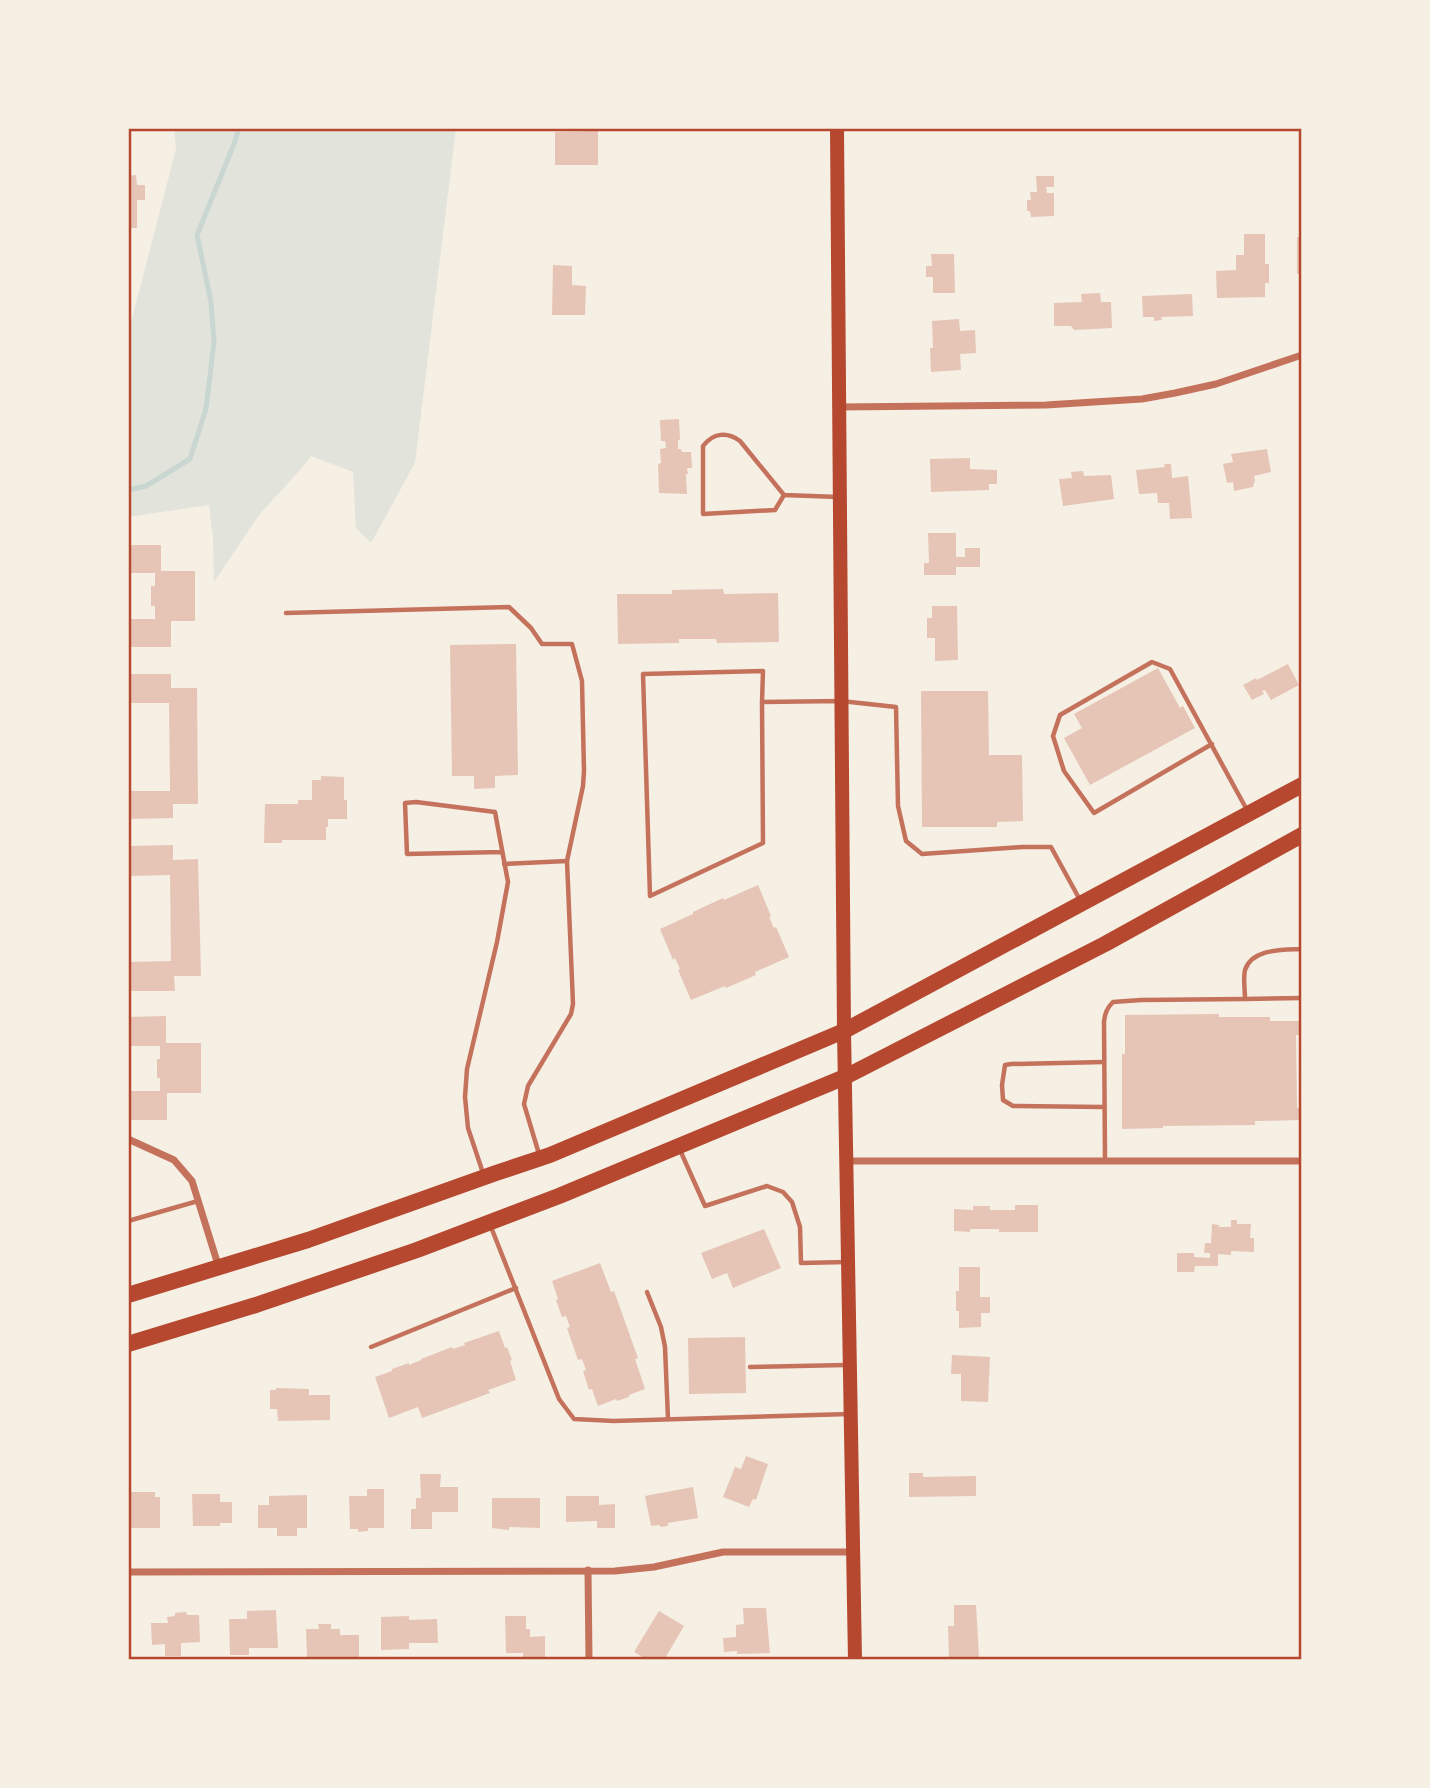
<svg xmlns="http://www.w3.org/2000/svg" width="1430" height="1788" viewBox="0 0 1430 1788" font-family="'Zilla Slab',serif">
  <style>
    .green { fill: #e2e4dc }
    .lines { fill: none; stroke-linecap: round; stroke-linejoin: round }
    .stream { stroke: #c9d6d2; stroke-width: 5 }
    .building { fill: #e6c5b7 }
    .service { stroke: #c5725c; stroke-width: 4.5 }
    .minor { stroke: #c5725c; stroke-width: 7 }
    .secondary { stroke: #b5482f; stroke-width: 14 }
    .primary { stroke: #b5482f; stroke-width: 16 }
    .neatline { fill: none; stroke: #b5482f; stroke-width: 2.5 }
  </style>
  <rect width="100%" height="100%" fill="#f6efe4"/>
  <polygon class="green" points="174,128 456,128 415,463 371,543 356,528 353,472 311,456 300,470 259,515 214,582 213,538 209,505 128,517 128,334 176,149"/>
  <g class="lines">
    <polyline class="stream" points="128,490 146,486 190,459 206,409 214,342 211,302 197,235 234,144 239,128"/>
  </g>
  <g class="building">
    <polygon points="598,131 598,165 555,165 555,132"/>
    <polygon points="136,175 137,185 145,185 145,200 137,200 137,228 128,228 128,176"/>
    <polygon points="1036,176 1054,176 1054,187 1046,187 1047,193 1054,193 1054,216 1031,217 1030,211 1027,211 1027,200 1031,200 1030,192 1037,192"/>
    <polygon points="1244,234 1265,234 1265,264 1269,264 1269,283 1265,283 1265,297 1217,298 1216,271 1236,270 1236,255 1244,255"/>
    <rect x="1297" y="237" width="5" height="37"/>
    <polygon points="931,254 954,254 955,293 933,293 933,277 926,277 926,266 932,266"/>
    <polygon points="553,265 572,266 572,285 586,286 585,315 552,315"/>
    <polygon points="1100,293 1101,302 1111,302 1112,328 1074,330 1071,326 1054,326 1054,303 1082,302 1081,294"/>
    <polygon points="1192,294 1193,316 1161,317 1162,320 1154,321 1154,317 1143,317 1142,296"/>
    <polygon points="959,319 960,331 975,330 976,353 960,354 961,370 931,372 930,348 933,348 932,321"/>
    <polygon points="679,419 680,440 678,440 678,449 681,449 682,452 691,452 692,468 687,468 688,474 686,474 687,494 659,493 658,464 661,463 660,449 666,448 665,441 661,441 660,420"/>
    <polygon points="1267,449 1271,472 1254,476 1255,480 1253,487 1234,491 1233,482 1227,483 1223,464 1233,462 1231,454"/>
    <polygon points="970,458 970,469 997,470 997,484 989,484 989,490 931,492 930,459"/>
    <polygon points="1164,464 1171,464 1172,478 1188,476 1192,518 1170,519 1169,503 1158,503 1157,493 1139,494 1136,470 1165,467"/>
    <polygon points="1083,471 1084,476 1111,475 1114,499 1063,506 1059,479 1072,478 1071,472"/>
    <polygon points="928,533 956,533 956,557 965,557 965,548 980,548 980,567 956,567 956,575 924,575 924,563 929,563"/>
    <polygon points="128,545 161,545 161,571 195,571 195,621 171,621 171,647 128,647 128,619 155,619 155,606 151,606 151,586 155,586 155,573 128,573"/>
    <polygon points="723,589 724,594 778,593 779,642 717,643 716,639 679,639 679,643 618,644 617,594 672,594 672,590"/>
    <polygon points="932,606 957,606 958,660 935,661 935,638 927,638 927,618 932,618"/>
    <polygon points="516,644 518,775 495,776 495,788 474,789 474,776 452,776 450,645"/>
    <polygon points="1288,664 1299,685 1271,700 1265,690 1262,691 1264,694 1252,700 1243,685 1256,678 1257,680"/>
    <polygon points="1158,668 1180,708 1183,706 1195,728 1090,785 1064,738 1082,728 1074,714"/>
    <polygon points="128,674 171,674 171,688 197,688 198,804 173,804 173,818 128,819 128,791 170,791 169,703 128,703"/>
    <polygon points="921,691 988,691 989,755 1022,755 1023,821 997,822 997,827 922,827"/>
    <polygon points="321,776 344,777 344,800 347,800 347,819 328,819 328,827 326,827 326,840 282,840 282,843 264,843 265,804 298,804 298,800 312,800 312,780 321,780"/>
    <polygon points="173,845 173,860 198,859 201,976 174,976 175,991 128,991 128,962 171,961 170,875 128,876 128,846"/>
    <polygon points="758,885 771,916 769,917 774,928 776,927 789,957 755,972 756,975 726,988 725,986 691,1000 678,970 680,969 675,958 673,960 660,929 693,914 693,912 723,898 724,900"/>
    <polygon points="1219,1014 1219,1017 1270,1017 1270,1021 1300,1021 1300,1035 1296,1035 1297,1108 1301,1108 1301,1120 1255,1121 1255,1125 1163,1126 1163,1128 1122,1129 1122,1054 1125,1054 1125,1015"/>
    <polygon points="166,1016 166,1043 201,1043 201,1093 167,1093 167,1120 128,1120 128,1091 160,1091 160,1078 157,1078 157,1059 160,1059 160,1046 128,1046 128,1017"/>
    <polygon points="1015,1205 1038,1205 1038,1232 999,1232 999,1229 970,1229 970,1232 954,1231 954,1209 973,1210 973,1206 990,1206 990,1210 1015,1210"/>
    <polygon points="1231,1220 1237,1220 1237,1224 1251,1224 1250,1238 1254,1238 1254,1252 1231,1251 1231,1255 1218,1254 1218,1266 1195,1266 1194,1272 1177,1272 1177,1253 1194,1253 1194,1257 1210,1258 1210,1253 1204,1253 1205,1243 1211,1243 1212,1224 1219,1225 1219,1227 1231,1227"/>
    <polygon points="764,1229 781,1268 733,1288 727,1273 712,1279 701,1253"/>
    <polygon points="600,1263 611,1292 614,1291 638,1358 635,1359 645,1389 629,1395 629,1397 617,1401 616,1399 598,1406 592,1389 589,1390 583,1371 586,1370 582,1359 578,1360 567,1328 570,1327 566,1316 562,1317 556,1300 558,1299 552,1281"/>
    <polygon points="959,1267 980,1267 980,1297 990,1297 990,1313 981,1313 981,1327 959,1328 959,1311 956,1311 956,1291 959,1291"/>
    <polygon points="499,1331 505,1348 507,1347 512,1360 510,1361 516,1380 488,1390 490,1393 422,1418 418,1407 389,1418 375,1377 392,1371 392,1369 409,1363 409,1365 421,1360 421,1359 452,1347 453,1349 465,1345 464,1343"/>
    <polygon points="745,1337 746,1393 689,1394 688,1338"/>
    <polygon points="952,1355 990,1357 988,1402 961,1401 961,1374 951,1374"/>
    <polygon points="276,1388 309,1389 309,1395 330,1395 330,1420 278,1421 277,1409 270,1409 270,1390 276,1390"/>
    <polygon points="746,1456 768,1464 756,1500 753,1499 749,1507 723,1497 735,1467 741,1469"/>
    <polygon points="909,1473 923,1473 923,1477 976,1476 976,1496 909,1497"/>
    <polygon points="420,1474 441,1474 440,1487 458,1487 458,1512 432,1512 432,1529 411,1529 411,1509 416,1509 416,1498 421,1498"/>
    <polygon points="693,1487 698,1518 668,1523 668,1526 660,1527 660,1525 651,1526 645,1496"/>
    <polygon points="367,1489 384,1489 384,1528 368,1528 368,1531 358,1532 358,1529 350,1529 349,1496 367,1496"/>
    <polygon points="128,1492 155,1492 155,1497 160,1497 160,1528 128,1528"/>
    <polygon points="192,1494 220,1494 220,1502 232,1502 232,1523 220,1523 220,1526 193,1526"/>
    <polygon points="307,1495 307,1528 297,1528 297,1536 277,1536 277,1528 258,1528 258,1505 269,1505 269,1496"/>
    <polygon points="566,1496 599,1496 599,1505 615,1504 615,1528 597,1528 597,1521 566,1522"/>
    <polygon points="492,1498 540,1498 540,1528 509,1527 509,1530 492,1528"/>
    <polygon points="954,1605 976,1605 979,1657 949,1658 948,1626 954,1626"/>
    <polygon points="743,1608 766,1608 770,1653 737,1654 737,1651 724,1652 723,1638 736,1637 736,1625 744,1624"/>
    <polygon points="276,1610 278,1648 249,1648 249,1655 230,1655 229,1619 247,1619 247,1611"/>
    <polygon points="659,1611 684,1626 664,1660 648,1660 634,1652"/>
    <polygon points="186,1612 187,1615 199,1615 200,1642 181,1643 181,1656 165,1656 165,1644 152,1645 151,1623 168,1623 167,1617 175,1616 175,1613"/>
    <polygon points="409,1616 409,1620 437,1619 438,1643 409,1643 409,1649 381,1650 381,1617"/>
    <polygon points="505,1616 526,1616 526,1629 530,1629 530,1637 545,1636 545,1660 523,1660 523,1653 506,1653"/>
    <polygon points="318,1624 331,1624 331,1629 340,1629 340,1635 359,1635 359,1657 307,1657 306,1629 319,1629"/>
  </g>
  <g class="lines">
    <g class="service">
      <path d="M784,495l-9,15 -72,4v-68c10,-13 24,-15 37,-5l44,54 54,2"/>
      <polyline points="286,613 509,607 531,628 542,644 572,644 582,681 584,771 583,786 567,861 573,1004 571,1014 528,1086 524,1104 539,1154"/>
      <polyline points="762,702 763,843 650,896 643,674 763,671 762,702 841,701 896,707 898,806 906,841 922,854 1022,847 1051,847 1080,900"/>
      <polyline points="1212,744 1094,813 1064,771 1053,736 1060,715 1152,662 1170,669 1247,810"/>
      <polyline points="504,864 567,861"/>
      <path d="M1302,949c-18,1 -50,-1 -57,21 -2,8 0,20 0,29l57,-1"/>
      <polyline points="1104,1062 1011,1064 1005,1065 1002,1085 1003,1100 1013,1106 1104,1107"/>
      <polyline points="680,1150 705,1206 767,1186 783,1192 792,1202 800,1227 801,1263 847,1262"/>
      <path d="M1105,1160l-1,-138c1,-9 3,-14 9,-20l28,-2 104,-1"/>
      <polyline points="483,1173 468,1128 465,1097 467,1069 497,942 508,882 495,812 416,802 405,803 407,854 502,852"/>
      <polyline points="128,1221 198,1201"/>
      <polyline points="491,1227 559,1399 574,1419 614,1421 849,1414"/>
      <polyline points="647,1292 661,1327 665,1347 668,1419"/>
      <polyline points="371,1347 516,1288"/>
      <polyline points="750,1367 846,1365"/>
    </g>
    <g class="minor">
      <polyline points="839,407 1046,405 1142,399 1175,393 1216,384 1302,355"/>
      <polyline points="128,1139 174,1160 192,1181 219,1268"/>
      <polyline points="846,1161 1302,1161"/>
      <polyline points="588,1570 589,1660"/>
      <polyline points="128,1572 615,1571 654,1567 723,1552 853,1552"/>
    </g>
    <polyline class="secondary" points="837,128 844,1031 855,1660"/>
    <g class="primary">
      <polyline points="128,1295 308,1240 496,1173 550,1155 844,1031 1302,785"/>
      <polyline points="128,1344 256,1305 417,1250 559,1196 845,1077 1105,944 1302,835"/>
    </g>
  </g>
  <rect width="1430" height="1788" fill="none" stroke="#f6efe4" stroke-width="259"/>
  <rect x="130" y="130" width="1170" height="1528" class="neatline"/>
</svg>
